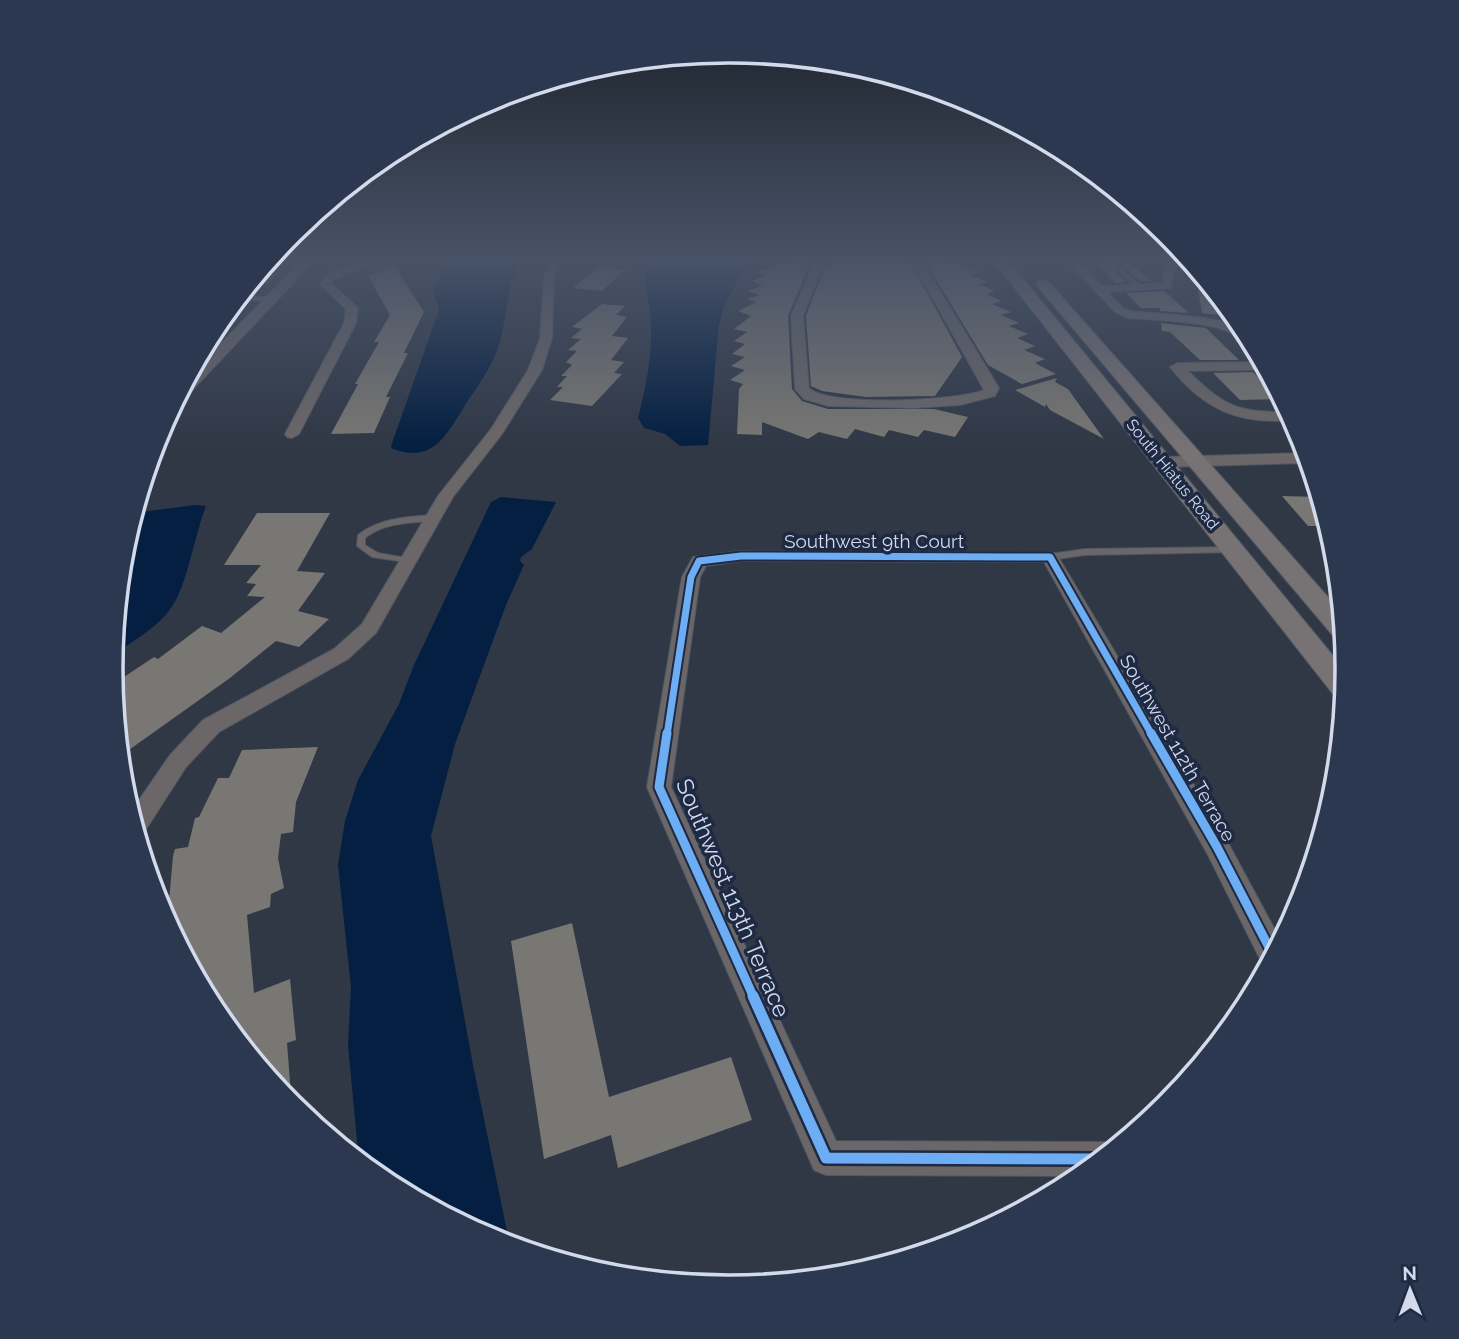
<svg xmlns="http://www.w3.org/2000/svg" width="1459" height="1339" viewBox="0 0 1459 1339" font-family="Raleway,sans-serif">
  <style>
    .built { fill: #2d3b57 }
    .green { fill: #585b3e }
    .water { fill: #041f41 }
    .building { fill: #797773 }
    .lines { fill: none; stroke-linecap: round; stroke-linejoin: round }
    .service-casing { stroke: #4f5662; stroke-width: 2 }
    .minor-casing { stroke: #4f5662; stroke-width: 2 }
    .tertiary-casing { stroke: #4f5662; stroke-width: 2 }
    .secondary-casing { stroke: #4f5662; stroke-width: 2 }
    .service { fill: #6b6768; fill-rule: evenodd }
    .minor { fill: #6b6768; fill-rule: evenodd }
    .tertiary { fill: #6b6768; fill-rule: evenodd }
    .secondary { fill: #777273; fill-rule: evenodd }
    .cycleway-far2-casing { stroke: #1e2a43; stroke-width: 11 }
    .cycleway-far1-casing { stroke: #1e2a43; stroke-width: 13 }
    .cycleway-casing { stroke: #1e2a43; stroke-width: 16 }
    .cycleway-far2 { stroke: #6dadf4; stroke-width: 7 }
    .cycleway-far1 { stroke: #6dadf4; stroke-width: 9 }
    .cycleway { stroke: #6dadf4; stroke-width: 11 }
    .labels { text-anchor: middle; stroke-width: 7; stroke-linejoin: round; paint-order: stroke }
    .far-street-label { font-size: 16px; fill: #d2daeb; stroke: #1e2a43 }
    .street-label { font-size: 19px; fill: #d2daeb; stroke: #1e2a43 }
    .near-street-label { font-size: 23px; fill: #d2daeb; stroke: #1e2a43 }
    .rim { fill: none; stroke: #d2daeb; stroke-width: 3.5 }
  </style>
  <rect width="100%" height="100%" fill="#303846"/>
  <polygon class="built" points="242,293 259,293 201,352 215,325"/>
  <polygon class="green" points="270,258 292,258 268,284 247,286"/>
  <g class="water">
    <path d="M451,258h70c-16,29 -13,63 -24,93 -7,18 -19,35 -30,51 -19,30 -33,64 -76,46l1,-5 47,-133 -6,-21z"/>
    <path d="M647,258h104l-26,45 -6,22 -11,120 -28,1 -15,-12 -21,-6 -6,-10c8,-31 14,-61 13,-94 0,-22 -10,-43 -4,-66z"/>
    <polygon points="501,497 556,502 532,549 521,557 520,561 524,565 506,605 455,744 431,836 473,1065 510,1246 492,1241 385,1184 359,1162 348,1045 351,987 338,865 345,821 358,780 399,704 414,665 491,502"/>
    <path d="M195,505l11,1c-11,27 -19,81 -35,102 -14,20 -39,34 -59,47l11,-107 11,-35z"/>
  </g>
  <g class="building">
    <polygon points="792,258 813,258 788,316 792,389 802,401 828,409 934,409 968,417 955,437 924,430 918,437 889,430 884,437 855,429 847,439 819,432 808,439 762,422 762,435 737,434 739,389 743,384 730,380 745,370 731,366 745,357 732,354 745,344 734,341 747,332 734,329 751,316 738,311 756,302 747,299 760,295 748,291 763,285 752,281 767,275 758,273"/>
    <polygon points="828,258 908,258 962,357 935,396 866,397 822,391 811,386 806,316"/>
    <polygon points="923,258 943,258 980,272 971,275 988,282 978,284 995,291 986,294 1002,301 992,304 1011,312 1001,315 1019,323 1009,326 1028,334 1017,338 1035,346 1024,350 1045,359 1035,363 1056,374 1022,384 988,365"/>
    <polygon points="1094,258 1123,258 1152,281 1140,281 1123,266 1117,265 1115,272 1126,282 1115,283"/>
    <polygon points="1194,264 1203,275 1237,317 1202,313"/>
    <polygon points="395,266 424,312 404,353 408,353 386,397 390,397 374,433 331,434 358,384 355,384 379,342 374,342 390,315 368,276"/>
    <polygon points="598,267 625,270 602,291 573,288"/>
    <polygon points="1164,291 1189,313 1160,311 1160,308 1141,308 1126,293"/>
    <polygon points="602,304 625,306 616,315 627,317 612,336 628,338 611,360 624,362 614,373 622,374 592,406 550,400 563,387 557,387 567,376 561,376 572,365 566,362 577,351 568,350 581,339 571,338 582,329 572,327"/>
    <polygon points="1161,323 1206,328 1239,360 1200,360 1170,332 1162,331"/>
    <polygon points="1253,372 1282,399 1240,400 1213,373"/>
    <polygon points="1057,378 1055,382 1068,389 1104,439 1050,410 1046,404 1045,407 1015,390"/>
    <polygon points="1282,496 1321,497 1329,526 1308,526"/>
    <polygon points="257,513 330,513 297,571 325,573 298,611 329,619 299,647 276,641 230,678 119,757 112,685 154,657 158,659 202,626 221,633 265,597 247,596 256,584 246,583 261,565 224,565"/>
    <polygon points="318,747 296,802 293,832 281,834 278,858 284,888 271,894 270,907 247,915 254,993 290,979 296,1040 287,1043 292,1107 215,1013 167,923 173,856 175,849 188,847 195,818 199,817 218,778 229,778 242,750"/>
    <polygon points="572,923 609,1097 731,1057 752,1120 618,1168 611,1135 544,1159 511,941"/>
  </g>
  <g class="lines">
    <defs>
      <g id="service">
        <polygon points="1117,268 1121,268 1143,288 1143,290 1139,290 1117,270"/>
        <polygon points="238,297 271,297 274,299 271,301 236,300"/>
        <path d="M433,515l4,3 -1,2c-26,4 -49,1 -71,18v7l13,8 34,6 2,2 -2,2 -40,-6 -15,-11 1,-11c22,-17 48,-18 75,-20z"/>
        <polygon points="1233,547 1236,548 1236,552 1085,555 1050,560 1045,557 1050,554 1085,549"/>
      </g>
      <g id="minor">
        <polygon points="371,258 387,258 334,279 331,283 358,308 356,323 299,434 292,438 287,437 285,434 344,323 346,309 320,284 326,275"/>
        <polygon points="552,258 562,258 554,277 552,338 542,370 502,434 453,497 376,633 348,659 219,732 186,767 143,834 137,837 130,813 170,755 203,720 334,649 362,624 438,496 491,429 528,370 540,338 544,277"/>
        <path d="M816,258h10l-23,58 6,72c19,19 149,13 175,2l-74,-132h10l79,130 -4,8 -35,9 -47,3 -85,-2 -24,-7 -9,-10 -4,-73z"/>
        <path d="M1064,258h11l27,28 60,-3 4,-25h10l-5,30 -63,4 15,16 7,3c27,3 89,4 110,17 9,6 13,14 17,22 -12,0 -16,-12 -26,-17 -20,-11 -78,-13 -103,-15l-13,-6z"/>
        <path d="M1261,358l4,8 -13,4 -64,1c38,37 50,41 102,41l4,8c-55,5 -90,-10 -124,-53l7,-4 74,-1z"/>
        <polygon points="1307,453 1309,463 1164,467 1156,462 1164,457"/>
        <polygon points="741,551 1056,553 1226,839 1282,943 1268,968 1264,967 1208,855 1044,562 741,561 706,566 700,577 671,787 836,1141 1104,1142 1116,1147 1083,1176 826,1175 814,1170 647,787 682,577 693,557"/>
      </g>
      <polygon id="tertiary" points="304,258 317,258 183,400 175,401 188,377"/>
      <g id="secondary">
        <polygon points="991,258 1006,258 1348,674 1345,701 1336,698"/>
        <polygon points="1043,280 1048,281 1343,614 1345,640 1335,638 1038,287 1036,284 1038,281"/>
      </g>
    </defs>
    <use href="#service" class="service-casing"/>
    <use href="#minor" class="minor-casing"/>
    <use href="#tertiary" class="tertiary-casing"/>
    <use href="#secondary" class="secondary-casing"/>
    <use href="#service" class="service"/>
    <use href="#minor" class="minor"/>
    <use href="#tertiary" class="tertiary"/>
    <use href="#secondary" class="secondary"/>
    <defs>
      <polyline id="cycleway-far2" points="667,735 691,577 699,561 741,556 1050,557 1152,735"/>
      <g id="cycleway-far1">
        <polyline points="667,733 659,787 754,998"/>
        <polyline points="1151,733 1217,847 1274,957"/>
      </g>
      <polyline id="cycleway" points="753,996 826,1158 1104,1159"/>
    </defs>
    <use href="#cycleway-far2" class="cycleway-far2-casing"/>
    <use href="#cycleway-far1" class="cycleway-far1-casing"/>
    <use href="#cycleway" class="cycleway-casing"/>
    <use href="#cycleway-far2" class="cycleway-far2"/>
    <use href="#cycleway-far1" class="cycleway-far1"/>
    <use href="#cycleway" class="cycleway"/>
  </g>
  <linearGradient id="sky" x2="0" y2="1"><stop stop-color="#1a1f26"/><stop offset="0.58" stop-color="#485368"/><stop offset="1" stop-color="#485368" stop-opacity="0"/></linearGradient>
  <rect width="1459" height="446" fill="url(#sky)"/>
  <g class="labels">
    <g class="far-street-label">
      <text transform="translate(1173 474) rotate(51)" y="6">South Hiatus Road</text>
    </g>
    <g class="street-label">
      <text x="874" y="548">Southwest 9th Court</text>
      <text transform="translate(1178 748) rotate(60)" y="7">Southwest 112th Terrace</text>
    </g>
    <g class="near-street-label">
      <text transform="translate(733 898) rotate(67)" y="8">Southwest 113th Terrace</text>
    </g>
  </g>
  <path d="M0 0H1459V1339H0ZM123 669a606 606 0 1 1 1212 0a606 606 0 1 1-1212 0Z" fill="#2c3850" fill-rule="evenodd"/>
  <path class="rim" d="M123 669a606 606 0 1 1 1212 0a606 606 0 1 1-1212 0Z"/>
  <g transform="translate(1410 1290) rotate(359)" stroke="#1e2a43" stroke-width="5" paint-order="stroke">
  <path d="M0-5L12 26L0 18L-12 26Z" fill="#d2daeb"/>
  <text y="-10" font-size="19" font-weight="bold" text-anchor="middle" fill="#d2daeb">N</text>
  </g>
</svg>
